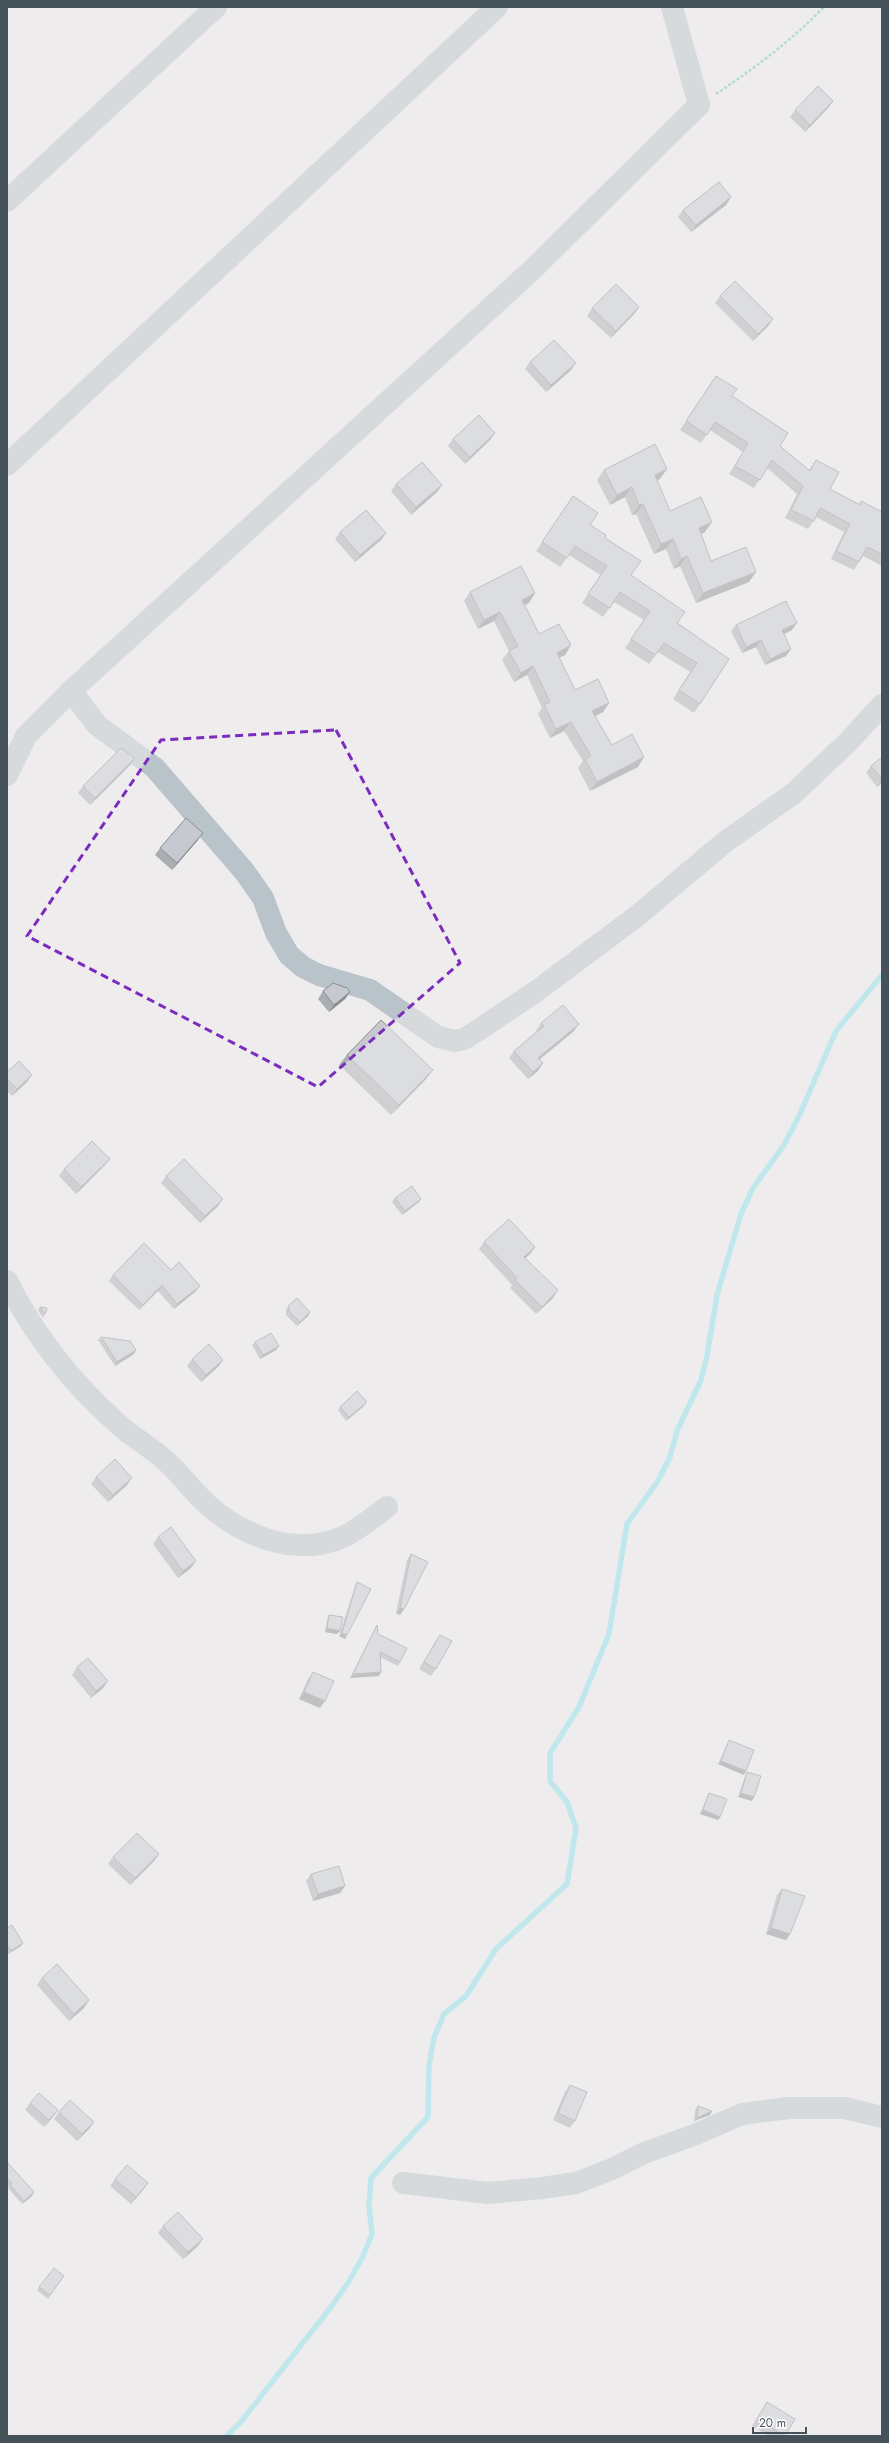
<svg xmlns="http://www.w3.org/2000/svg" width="889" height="2443" viewBox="0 0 889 2443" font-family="Jost,sans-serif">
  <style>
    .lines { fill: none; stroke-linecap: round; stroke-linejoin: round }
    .stream { stroke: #87e2eb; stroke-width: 5.5 }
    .path { stroke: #72cb95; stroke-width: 2.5; stroke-dasharray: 3 2; stroke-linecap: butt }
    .minor { stroke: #b8c3ca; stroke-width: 22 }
    .wall { fill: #aaaeb3 }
    .shaded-wall { fill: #8b8d92 }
    .building { fill: #c6cad0; stroke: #8b8d92 }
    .marked { fill: none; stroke: #7b2cbf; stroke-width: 3; stroke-dasharray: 8 5; stroke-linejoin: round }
  </style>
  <rect width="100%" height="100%" fill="#efeced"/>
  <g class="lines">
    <polyline class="stream" points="226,2436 240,2423 331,2307 348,2283 362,2258 372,2234 369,2206 371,2178 428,2117 429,2065 434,2038 444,2014 466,1996 496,1949 567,1884 576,1828 567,1802 550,1781 550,1753 579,1707 609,1634 627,1524 658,1481 670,1457 677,1431 701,1380 707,1356 717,1295 741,1214 753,1188 784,1145 799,1116 836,1031 882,975"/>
    <path class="path" d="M716,94c39,-26 76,-54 108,-87"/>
    <g class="minor">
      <polyline points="7,201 216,7"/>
      <polyline points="7,465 497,7"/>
      <polyline points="71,691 97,725 155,768 244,871 263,898 276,933 289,955 303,967 319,975 370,990 438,1037 455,1041 464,1039 477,1031 538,990 637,916 725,842 794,793 848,742 882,705"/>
      <polyline points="7,775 26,736 71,691 531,271 699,105 672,7"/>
      <path d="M7,1281c27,54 66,103 111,143 15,14 33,23 48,37 15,13 27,31 42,44 23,21 58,39 90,40 40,2 59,-15 89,-38"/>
      <polyline points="403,2183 488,2193 542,2188 576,2183 612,2169 644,2153 694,2135 742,2114 789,2108 845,2108 882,2117"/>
    </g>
  </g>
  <g class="wall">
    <polygon points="833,101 828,108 805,132 790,117 795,110"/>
    <polygon points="731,197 726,205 691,232 678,217 683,210"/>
    <polygon points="720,296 773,319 768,326 753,341 715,303"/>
    <polygon points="639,307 634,314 611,338 587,316 592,308"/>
    <polygon points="530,362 571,370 546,392 525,369"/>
    <polygon points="716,376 732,396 780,446 809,470 816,460 830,489 859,504 861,501 882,512 882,566 863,556 859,562 854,570 831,559 844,532 816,517 808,529 785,518 797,494 767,468 754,488 729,474 743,452 710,430 701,443 680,430"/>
    <polygon points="495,433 490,440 465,464 448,446 453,439"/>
    <polygon points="604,470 660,479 657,481 670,511 705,532 701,534 711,561 749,582 696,603 680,566 674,569 666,549 654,554 636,514 632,515 625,497 610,505 597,480"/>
    <polygon points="396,484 442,485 437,492 411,515 391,491"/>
    <polygon points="567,505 605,538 631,575 677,623 729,659 694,713 673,699 690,672 658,652 649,664 625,648 644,620 614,602 603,617 582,603 600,575 569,555 560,567 536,551"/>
    <polygon points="340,532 386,533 381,540 355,562 335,539"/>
    <polygon points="470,592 535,593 529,603 525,605 539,634 571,645 565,655 559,657 575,690 609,703 603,712 595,716 612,745 644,757 638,767 590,791 578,768 583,761 564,731 550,738 538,714 542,708 527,675 514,682 502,660 509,651 494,621 478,629 464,601"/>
    <polygon points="736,625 792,630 784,634 786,656 765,665 756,647 742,653 731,631"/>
    <polygon points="882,757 882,783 877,787 866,773 871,766"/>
    <polygon points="135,758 130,765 90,805 78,793 83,786"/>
    <polygon points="198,840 172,870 155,855 160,848"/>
    <polygon points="323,991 350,992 345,999 329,1012 318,999"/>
    <polygon points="541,1023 574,1031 539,1059 543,1063 538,1071 528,1079 509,1058 514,1051 537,1031 536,1031"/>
    <polygon points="347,1055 433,1070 425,1080 391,1115 339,1065"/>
    <polygon points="7,1072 32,1075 27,1082 12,1096 7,1091"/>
    <polygon points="110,1159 104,1166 76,1194 59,1176 64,1169"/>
    <polygon points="166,1176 218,1206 200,1223 161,1183"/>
    <polygon points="395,1198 419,1202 402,1215 392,1202"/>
    <polygon points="484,1242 535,1247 530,1254 525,1258 553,1298 536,1314 510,1288 512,1285 479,1249"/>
    <polygon points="113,1275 196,1291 174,1309 158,1291 139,1310 109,1281"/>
    <polygon points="289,1305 310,1312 308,1316 297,1326 286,1315 286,1309"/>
    <polygon points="40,1307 45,1314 43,1318 38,1310"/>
    <polygon points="101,1337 136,1350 134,1354 115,1366 98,1340"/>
    <polygon points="255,1342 279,1346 276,1350 260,1359 252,1345"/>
    <polygon points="192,1359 223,1360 218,1367 201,1382 187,1366"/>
    <polygon points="364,1406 346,1421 338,1410 340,1407"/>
    <polygon points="96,1477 127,1485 108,1502 91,1484"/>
    <polygon points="158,1537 191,1568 178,1578 153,1544"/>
    <polygon points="411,1554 404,1609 400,1615 396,1613 407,1560"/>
    <polygon points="357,1582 345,1639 339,1636 355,1586"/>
    <polygon points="329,1615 340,1631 337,1634 325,1632 327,1619"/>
    <polygon points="377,1625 378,1634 400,1662 398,1666 380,1657 379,1676 350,1678 375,1628"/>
    <polygon points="440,1635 436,1669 431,1676 419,1669 435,1642"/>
    <polygon points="77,1667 108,1681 103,1688 91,1698 72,1675"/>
    <polygon points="313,1672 325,1701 320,1708 299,1699 308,1679"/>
    <polygon points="729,1740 744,1775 718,1764 727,1744"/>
    <polygon points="747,1772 752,1801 738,1797 745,1776"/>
    <polygon points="709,1793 720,1817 718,1820 700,1814 707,1797"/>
    <polygon points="159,1854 154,1861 130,1885 108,1864 113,1857"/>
    <polygon points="311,1874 345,1886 340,1893 313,1901 306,1881"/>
    <polygon points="782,1889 790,1934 786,1940 766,1934 777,1895"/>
    <polygon points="7,1928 23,1943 21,1946 8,1954 7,1953"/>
    <polygon points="42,1978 89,2000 84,2008 69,2021 37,1985"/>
    <polygon points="570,2085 575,2121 570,2128 553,2120 565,2092"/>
    <polygon points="30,2103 53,2117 44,2127 25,2110"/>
    <polygon points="698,2106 712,2111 710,2115 694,2121 695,2110"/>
    <polygon points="59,2112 94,2122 89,2129 77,2141 54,2119"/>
    <polygon points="7,2162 32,2196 22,2204 8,2188 9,2186 7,2185"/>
    <polygon points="115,2179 148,2183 143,2190 131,2204 110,2186"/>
    <polygon points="163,2226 198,2246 183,2259 158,2233"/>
    <polygon points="54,2268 64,2276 48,2299 37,2290"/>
    <polygon points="767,2402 784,2436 768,2436 752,2426"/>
  </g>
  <g class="shaded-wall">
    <polygon points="833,101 828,108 805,132 810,125"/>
    <polygon points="731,197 726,205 691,232 696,225"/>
    <polygon points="639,307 634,314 611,338 616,331"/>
    <polygon points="773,319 768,326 753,341 758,334"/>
    <polygon points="576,363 571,370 546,392 551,385"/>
    <polygon points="495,433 490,440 465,464 470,457"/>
    <polygon points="667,469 660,479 648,485 655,475"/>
    <polygon points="442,485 437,492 411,515 416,507"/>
    <polygon points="632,487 625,497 610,505 617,495"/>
    <polygon points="643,504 636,514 632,515 639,505"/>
    <polygon points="712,522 705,532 692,538 699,528"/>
    <polygon points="386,533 381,540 355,562 360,555"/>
    <polygon points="673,539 666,549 654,554 661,544"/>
    <polygon points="687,556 680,566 674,569 681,559"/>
    <polygon points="756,572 749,582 696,603 703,593"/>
    <polygon points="535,593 529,603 516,609 522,600"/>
    <polygon points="500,612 494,621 478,629 484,620"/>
    <polygon points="797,623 792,630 778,637 782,630"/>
    <polygon points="761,640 756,647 742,653 746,647"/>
    <polygon points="571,645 565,655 551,662 557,653"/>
    <polygon points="791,649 786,656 765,665 770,659"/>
    <polygon points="533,666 527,675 514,682 521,673"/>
    <polygon points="609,703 603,712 586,721 592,711"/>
    <polygon points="571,722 564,731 550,738 556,729"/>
    <polygon points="644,757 638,767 590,791 597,782"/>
    <polygon points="135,758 130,765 90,805 95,798"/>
    <polygon points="882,780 882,783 877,787"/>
    <polygon points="203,833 198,840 172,870 177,863"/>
    <polygon points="350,992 345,999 329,1012 334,1005"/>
    <polygon points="579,1024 574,1031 533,1065 538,1058"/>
    <polygon points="543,1063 538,1071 528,1079 533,1072"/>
    <polygon points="433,1070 425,1080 391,1115 399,1105"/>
    <polygon points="32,1075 27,1082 12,1096 17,1089"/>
    <polygon points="110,1159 104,1166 76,1194 81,1187"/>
    <polygon points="223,1199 218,1206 200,1223 205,1216"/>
    <polygon points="421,1199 419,1202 402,1215 405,1211"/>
    <polygon points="535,1247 530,1254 519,1264 524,1257"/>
    <polygon points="162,1285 158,1291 139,1310 143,1305"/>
    <polygon points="200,1286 196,1291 174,1309 177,1304"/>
    <polygon points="558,1290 553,1298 536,1314 542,1307"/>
    <polygon points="310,1312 308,1316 297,1326 300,1322"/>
    <polygon points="279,1346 276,1350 260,1359 263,1355"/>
    <polygon points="136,1350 134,1354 115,1366 117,1362"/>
    <polygon points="223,1360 218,1367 201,1382 206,1375"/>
    <polygon points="367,1402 364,1406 346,1421 349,1417"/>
    <polygon points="132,1478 127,1485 108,1502 113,1495"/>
    <polygon points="196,1561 191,1568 178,1578 183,1571"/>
    <polygon points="400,1608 404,1609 400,1615 396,1613"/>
    <polygon points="327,1628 340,1631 337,1634 325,1632"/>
    <polygon points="342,1633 347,1635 345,1639 339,1636"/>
    <polygon points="381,1672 379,1676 350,1678 353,1674"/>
    <polygon points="108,1681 103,1688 91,1698 96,1691"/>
    <polygon points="304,1692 325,1701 320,1708 299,1699"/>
    <polygon points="721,1761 746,1771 744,1775 718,1764"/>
    <polygon points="741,1793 754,1797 752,1801 738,1797"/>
    <polygon points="703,1810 720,1817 718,1820 700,1814"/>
    <polygon points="159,1854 154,1861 130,1885 135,1878"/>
    <polygon points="345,1886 340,1893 313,1901 318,1894"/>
    <polygon points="771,1928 790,1934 786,1940 766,1934"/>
    <polygon points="23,1943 21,1946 8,1954 11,1951"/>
    <polygon points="89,2000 84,2008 69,2021 74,2014"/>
    <polygon points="58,2110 53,2117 44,2127 49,2120"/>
    <polygon points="712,2111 710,2115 694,2121 697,2118"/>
    <polygon points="94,2122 89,2129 77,2141 82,2134"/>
    <polygon points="148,2183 143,2190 131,2204 136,2197"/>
    <polygon points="34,2192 32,2196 22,2204 24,2201"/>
    <polygon points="203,2239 198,2246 183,2259 188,2252"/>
  </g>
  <g class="building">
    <polygon points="818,86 833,101 810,125 795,110"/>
    <polygon points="719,182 731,197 696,225 683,210"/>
    <polygon points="735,281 773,319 758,334 720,296"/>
    <polygon points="616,284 639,307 616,331 592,308"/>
    <polygon points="554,340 576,363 551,385 530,362"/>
    <polygon points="716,376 737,389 732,396 788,433 780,446 810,471 816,460 839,472 830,489 860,505 861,501 882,512 882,554 867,547 859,562 836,551 850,524 820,508 814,521 791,510 803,486 772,460 760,480 735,466 748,443 715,422 707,435 686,421"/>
    <polygon points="479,415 495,433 470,457 453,439"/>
    <polygon points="655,444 667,469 655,475 670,511 701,497 712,522 699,528 711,561 746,547 756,572 703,593 687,556 681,559 673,539 661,544 643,504 639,505 632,487 617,495 604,470"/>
    <polygon points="422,462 442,485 416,507 396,484"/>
    <polygon points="573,496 598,513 590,525 606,535 605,538 641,561 631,575 685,612 677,623 729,659 700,704 679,690 697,663 664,643 655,655 631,639 650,611 620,592 610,608 588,594 607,566 575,546 567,558 542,542"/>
    <polygon points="366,510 386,533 360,555 340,532"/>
    <polygon points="521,566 535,593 522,600 539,634 559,624 571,645 557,653 575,690 598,679 609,703 592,711 612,745 632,734 644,757 597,782 585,759 591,756 571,722 556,729 544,705 550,702 533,666 521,673 509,651 518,646 500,612 484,620 470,592"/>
    <polygon points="786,601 797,623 782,630 791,649 770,659 761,640 746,647 736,625"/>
    <polygon points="121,748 135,758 95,798 83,786"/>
    <polygon points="882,757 882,779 871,766"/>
    <polygon points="186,818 203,833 177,863 160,848"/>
    <polygon points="333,983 347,988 350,992 334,1005 323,991"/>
    <polygon points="563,1005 579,1024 538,1058 543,1063 533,1072 514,1051 544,1026 541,1023"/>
    <polygon points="381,1020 433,1070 399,1105 347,1055"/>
    <polygon points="19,1061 32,1075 17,1089 7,1079 7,1072"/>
    <polygon points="92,1141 110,1159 81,1187 64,1169"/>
    <polygon points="184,1159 223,1199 205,1216 166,1176"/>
    <polygon points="412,1186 421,1199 405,1211 395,1198"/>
    <polygon points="509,1219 535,1247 524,1257 558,1290 542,1307 515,1280 517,1278 484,1242"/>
    <polygon points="144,1243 171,1270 179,1262 200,1286 177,1304 162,1285 143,1305 113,1275"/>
    <polygon points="297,1298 310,1312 300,1322 289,1311 289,1305"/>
    <polygon points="40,1307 47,1308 45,1314"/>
    <polygon points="271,1333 279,1346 263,1355 255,1342"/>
    <polygon points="101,1337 130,1341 136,1350 117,1362"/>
    <polygon points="209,1344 223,1360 206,1375 192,1359"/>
    <polygon points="357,1391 367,1402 349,1417 340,1407"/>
    <polygon points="115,1459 132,1478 113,1495 96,1477"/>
    <polygon points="171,1527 196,1561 183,1571 158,1537"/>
    <polygon points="411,1554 428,1562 404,1609 400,1608"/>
    <polygon points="357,1582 371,1589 347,1635 342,1633"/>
    <polygon points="329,1615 343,1617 340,1631 327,1628"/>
    <polygon points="377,1625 378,1634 407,1648 400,1662 380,1652 381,1672 353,1674"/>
    <polygon points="440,1635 452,1641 436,1669 424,1662"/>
    <polygon points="88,1658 108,1681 96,1691 77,1667"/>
    <polygon points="313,1672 334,1681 325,1701 304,1692"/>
    <polygon points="729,1740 754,1750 746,1771 721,1761"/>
    <polygon points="747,1772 761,1776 754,1797 741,1793"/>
    <polygon points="709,1793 727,1799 720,1817 703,1810"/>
    <polygon points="137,1833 159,1854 135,1878 113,1857"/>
    <polygon points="339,1866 345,1886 318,1894 311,1874"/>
    <polygon points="782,1889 805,1896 790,1934 771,1928"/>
    <polygon points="12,1925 23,1943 11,1951 7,1945 7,1928"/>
    <polygon points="57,1964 89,2000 74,2014 42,1978"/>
    <polygon points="570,2085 587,2092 575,2121 558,2113"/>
    <polygon points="39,2093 58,2110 49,2120 30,2103"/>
    <polygon points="70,2100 94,2122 82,2134 59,2112"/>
    <polygon points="698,2106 712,2111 697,2118"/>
    <polygon points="7,2162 34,2192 24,2201 10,2185 12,2183 7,2179"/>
    <polygon points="127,2165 148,2183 136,2197 115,2179"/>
    <polygon points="178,2212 203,2239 188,2252 163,2226"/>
    <polygon points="54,2268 64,2276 50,2295 39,2287"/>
    <polygon points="767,2402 795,2419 785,2436 757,2419"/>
  </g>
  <path d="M0 0H889V2443H0ZM336,730l124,233 -142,124 -291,-151 134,-196z" fill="#efeced" fill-opacity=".55" fill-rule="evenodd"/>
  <path class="marked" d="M336,730l124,233 -142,124 -291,-151 134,-196z"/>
  <rect width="889" height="2443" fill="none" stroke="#45525a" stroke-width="16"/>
  <path d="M753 2427v6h53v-6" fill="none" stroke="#45525a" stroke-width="2"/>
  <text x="759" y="2427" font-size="12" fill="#45525a" stroke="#ffffff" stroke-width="3" paint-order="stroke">20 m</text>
</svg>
